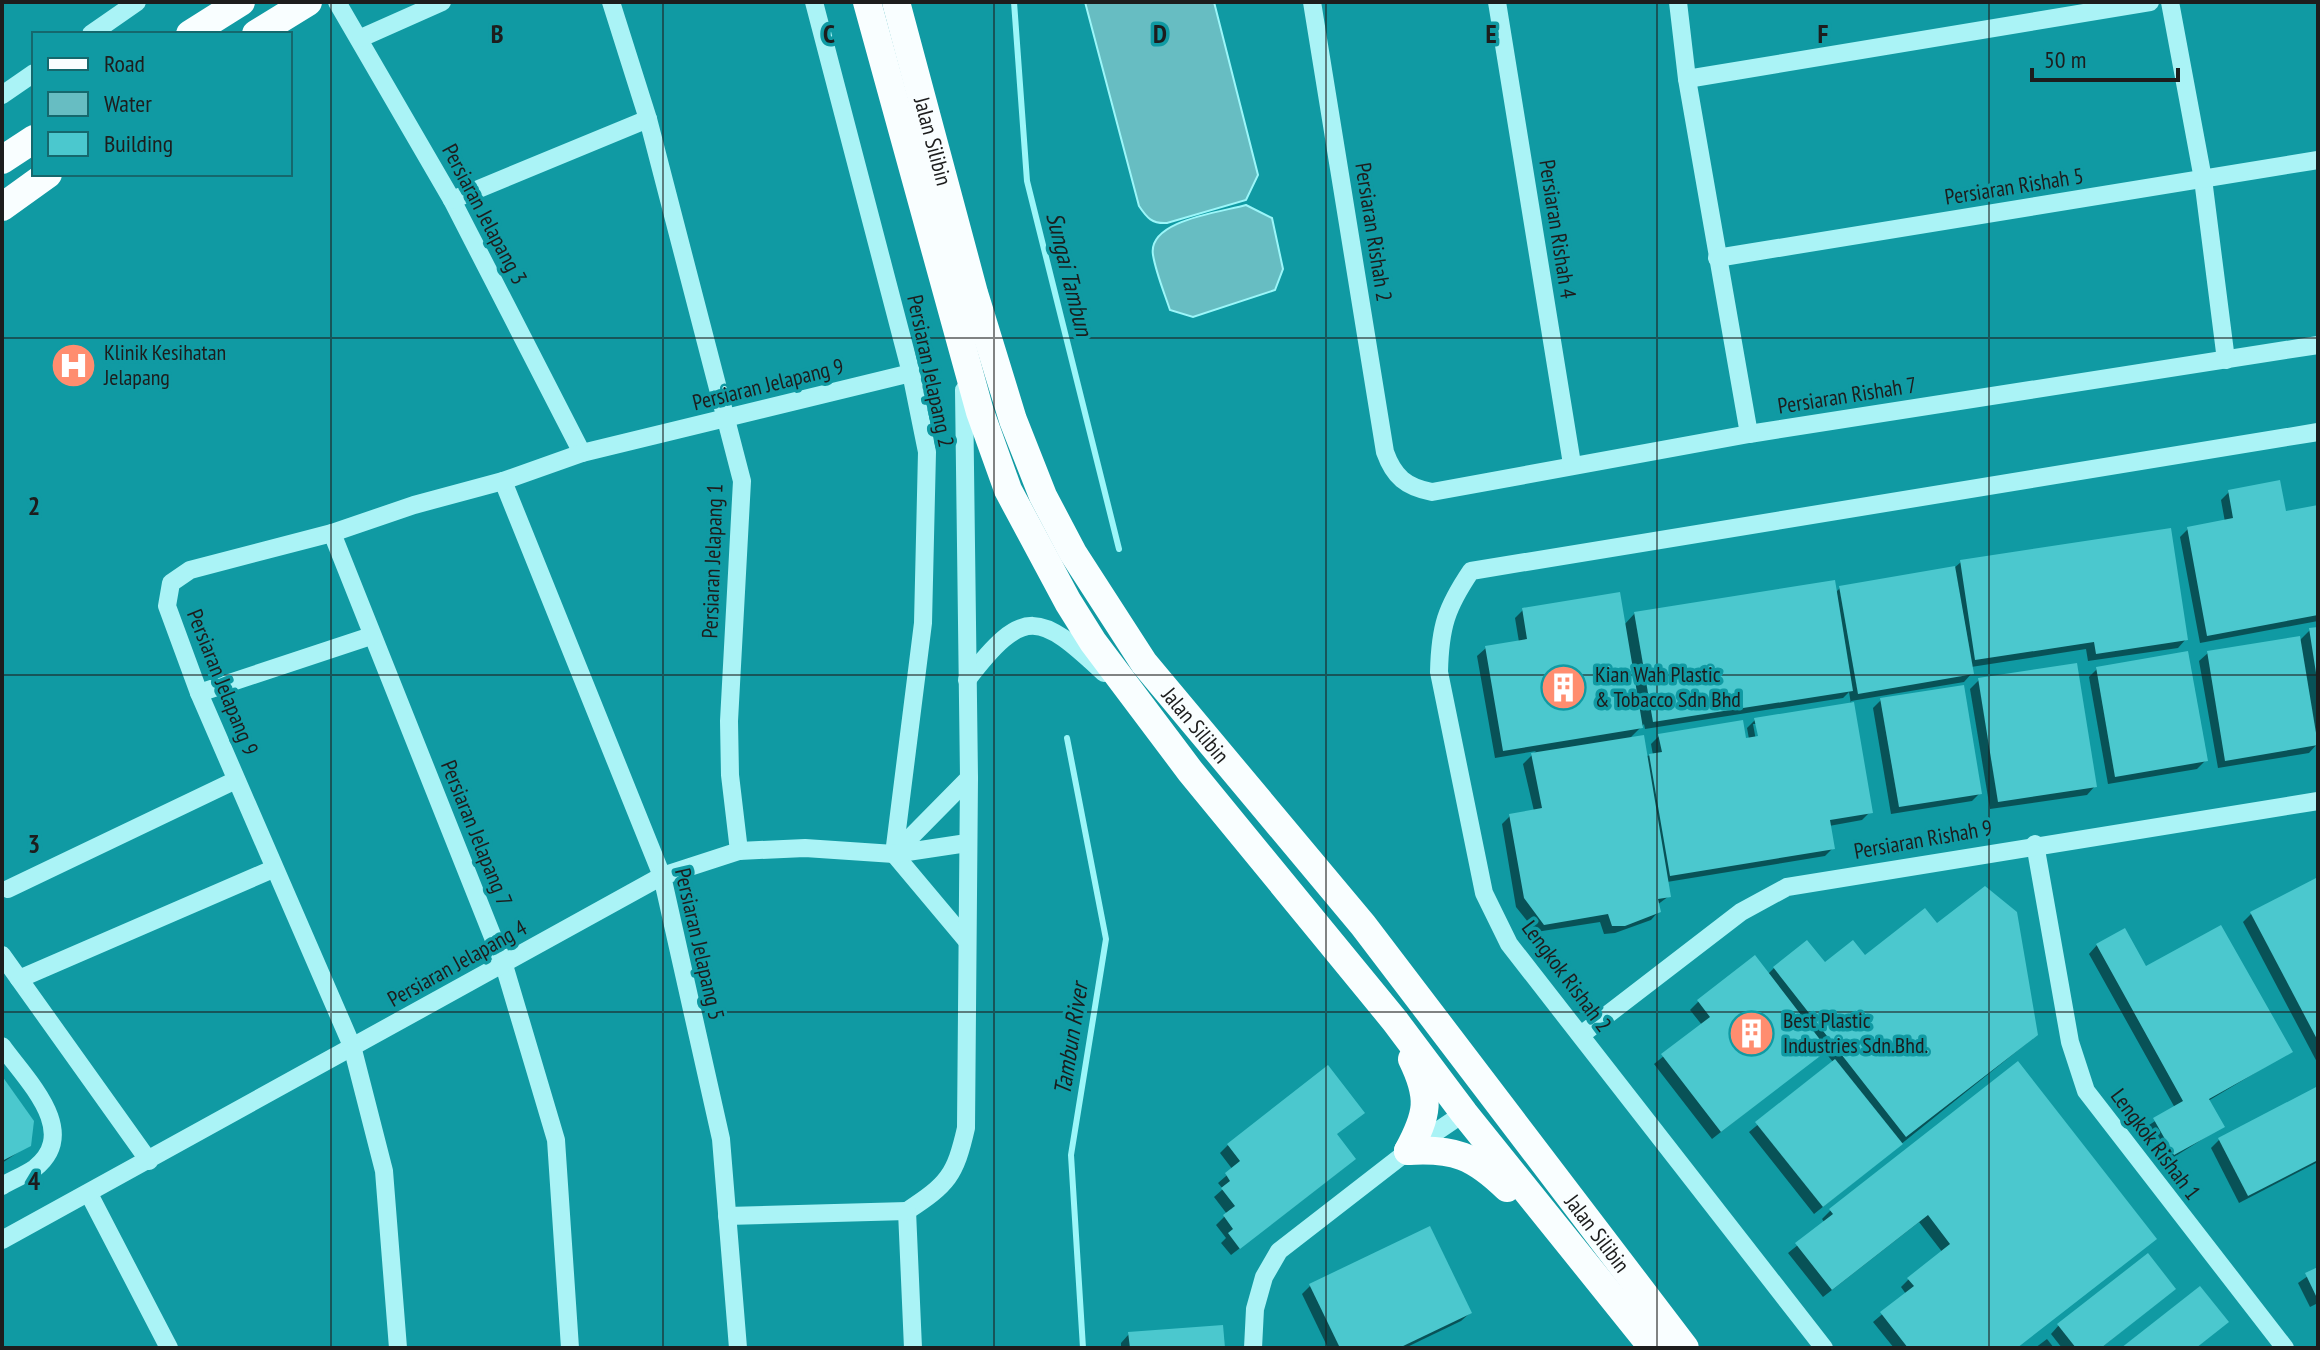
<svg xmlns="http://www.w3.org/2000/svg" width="2320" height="1350" viewBox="0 0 2320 1350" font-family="'PT Sans Narrow',sans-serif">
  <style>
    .water { fill: #67bdc2; stroke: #9cf6f9; stroke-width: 2 }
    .shadow { fill: #0007; fill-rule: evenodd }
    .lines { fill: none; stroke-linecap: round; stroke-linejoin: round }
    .stream { stroke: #9cf6f9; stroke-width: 6 }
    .building { fill: #4bc8ce }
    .minor { stroke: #aaf3f6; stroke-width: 18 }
    .primary { stroke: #f9feff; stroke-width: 28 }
    .grid { fill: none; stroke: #1d1d1d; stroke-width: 2; stroke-opacity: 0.55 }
    .labels { text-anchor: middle; stroke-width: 7; stroke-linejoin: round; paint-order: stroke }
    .street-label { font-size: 22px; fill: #1d1d1d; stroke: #109aa3 }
    .poi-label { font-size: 22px; fill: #1d1d1d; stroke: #109aa3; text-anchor: start }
    .water-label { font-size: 24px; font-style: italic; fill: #191d1d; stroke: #109aa3 }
    .grid-label { font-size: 26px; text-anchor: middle; font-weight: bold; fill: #1d1d1d; stroke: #109aa3; stroke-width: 7; stroke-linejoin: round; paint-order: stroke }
  </style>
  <rect width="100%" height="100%" fill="#109aa3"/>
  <g class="water">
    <path d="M1085,2h129l44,173 -12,25 -79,23c-15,1 -20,-5 -28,-17z"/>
    <path d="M1246,205l26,13 11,51 -8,21 -82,27 -23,-7c-6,-18 -14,-37 -17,-55 -6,-35 69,-43 93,-50z"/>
  </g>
  <g class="shadow">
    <polygon points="2229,492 2285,513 2318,507 2318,621 2200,643 2180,537 2188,529 2225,522 2221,500"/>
    <path d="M1961,562l225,77 -8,9 -90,13 -2,-12 -115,18 1,6 -8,9 -113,19 19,111 -8,8 -33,6 4,22 -8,8 -158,26 2,14 -12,9 2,6 -8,9 -36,13 -11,1 -4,-12 -64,10 -20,-25 -14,-83 8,-8 24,-5 -11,-47 13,-13 -41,7 -18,-102 9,-8 33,-6 -4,-24 8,-8 101,15 11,-12 200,-20 5,-5 114,-20zM1849,692l2,12 -96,16 -8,8 2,11 -90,-3 -8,8 2,11 -7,1 -17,-17 15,-15 1,5 198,-31zM1753,724h4l4,21 -4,1z"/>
    <polygon points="2318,629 2318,743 2309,753 2218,768 2199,661 2208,653 2299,641 2310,630"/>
    <polygon points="2097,669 2206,760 2197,769 2108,784 2089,677"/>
    <polygon points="1979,680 2095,786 2087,795 1990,809 1970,689"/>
    <polygon points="1881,700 1980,793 1972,801 1891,814 1873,708"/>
    <polygon points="2318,879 2318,1064 2243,922 2251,914"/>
    <polygon points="2097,945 2290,1052 2208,1101 2222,1127 2166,1162 2146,1127 2175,1108 2089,954"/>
    <polygon points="1865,958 2027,1043 1814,1214 1749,1132 1833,1062 1824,1051 1712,1139 1654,1064 1702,1025 1690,1010 1698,1002 1767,975 1774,968"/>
    <polygon points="2017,1064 2017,1348 1894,1348 1873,1322 1906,1294 1901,1287 1909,1279 1943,1253 1919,1222 1823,1297 1788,1253 1825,1223 1822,1219 1830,1211"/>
    <polygon points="2,1079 29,1145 2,1163"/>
    <polygon points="2318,1089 2318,1162 2239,1203 2211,1148 2219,1140"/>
    <polygon points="1335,1135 1345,1167 1231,1255 1221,1243 1226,1238 1216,1225 1227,1214 1214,1197 1223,1189 1218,1183 1233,1170 1220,1153 1228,1145"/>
    <polygon points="1429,1229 1470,1313 1461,1321 1405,1348 1328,1348 1302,1294 1310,1286"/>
    <polygon points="2318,1269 2318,1303 2310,1307 2298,1283"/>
    <polygon points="2174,1289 2101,1348 2062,1348 2051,1334 2059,1325"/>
    <polygon points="1129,1334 1223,1348 1121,1348 1121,1343"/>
    <polygon points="2047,1339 2054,1348 2035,1348"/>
  </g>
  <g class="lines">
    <g class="stream">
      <polyline points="1014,2 1027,181 1119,549"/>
      <polyline points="1067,738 1106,939 1071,1155 1083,1348"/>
    </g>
  </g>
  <g class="building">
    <polygon points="2280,480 2286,511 2318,505 2318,615 2207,636 2187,527 2233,518 2228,490"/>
    <polygon points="2171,528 2188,640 2096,654 2094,642 1975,660 1960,560"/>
    <polygon points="1955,566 1974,674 1858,694 1839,586"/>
    <polygon points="1835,580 1853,691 1653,722 1634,612"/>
    <polygon points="1620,592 1643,728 1503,751 1485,646 1527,639 1522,608"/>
    <polygon points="2318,627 2318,673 2316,673 2309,628"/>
    <polygon points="2300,636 2318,745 2225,761 2207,651"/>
    <polygon points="2188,651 2208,761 2115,777 2096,667"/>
    <polygon points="2077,663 2097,787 1998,802 1978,678"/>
    <polygon points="1964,685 1982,794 1899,807 1880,698"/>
    <polygon points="1854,702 1873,813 1830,820 1835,849 1670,876 1649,754 1662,752 1658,734 1743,720 1746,738 1758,736 1754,718"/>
    <polygon points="1644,735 1671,897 1658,899 1661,912 1625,926 1612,926 1608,914 1544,925 1524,898 1509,814 1542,808 1531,753"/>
    <polygon points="2318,877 2318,1041 2250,912"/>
    <polygon points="1985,886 2017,912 2038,1035 1906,1137 1773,967 1807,940 1825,962 1853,940 1865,955 1925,908 1937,923"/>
    <polygon points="2221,925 2293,1052 2209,1099 2225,1127 2174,1155 2153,1118 2183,1101 2096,944 2125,928 2146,966"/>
    <polygon points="1755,955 1828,1050 1721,1132 1661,1054 1710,1017 1697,1000"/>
    <polygon points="1835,1059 1903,1144 1823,1207 1755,1122"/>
    <polygon points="2018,1061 2157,1239 2017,1348 1908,1348 1880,1312 1914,1286 1907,1278 1950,1244 1928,1215 1832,1290 1795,1243 1833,1214 1829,1209"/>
    <polygon points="1328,1065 1365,1113 1337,1134 1356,1159 1240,1249 1228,1233 1233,1229 1223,1215 1235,1206 1221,1188 1230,1181 1225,1173 1240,1161 1227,1144"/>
    <polygon points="2,1076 34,1121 31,1146 2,1161"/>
    <polygon points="2318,1086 2318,1160 2248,1196 2218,1138"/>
    <polygon points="1430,1226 1472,1313 1399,1348 1340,1348 1309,1284"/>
    <polygon points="2148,1253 2176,1289 2101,1348 2076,1348 2057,1324"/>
    <polygon points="2318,1267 2318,1300 2305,1273"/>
    <polygon points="2200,1286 2229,1322 2196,1348 2121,1348"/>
    <polygon points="1223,1325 1225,1348 1130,1348 1128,1332"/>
  </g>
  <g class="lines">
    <g class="minor">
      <polyline points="337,2 452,200 582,453"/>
      <polyline points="611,2 648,119 742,481 729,721 730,775 739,851"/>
      <polyline points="814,2 911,373 927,452 923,623 894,854"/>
      <path d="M1312,2l73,450c9,25 21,35 47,40l317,-58 569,-89"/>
      <polyline points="1497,2 1572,464"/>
      <polyline points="1678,2 1687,79 1749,434"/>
      <polyline points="2170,2 2203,179 2226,360"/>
      <polyline points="91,34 137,2"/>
      <polyline points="361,38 442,2"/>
      <polyline points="1687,79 2150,2"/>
      <polyline points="2,95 34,73"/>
      <polyline points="452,200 648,119"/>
      <polyline points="1717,258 2318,160"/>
      <polyline points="503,481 662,876 721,1139 738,1348"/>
      <polyline points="332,533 504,965 556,1140 570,1348"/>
      <path d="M967,680c57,-75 73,-67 137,-7"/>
      <polyline points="199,693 371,636"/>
      <polyline points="2035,844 2070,1042 2086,1091 2285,1348"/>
      <polyline points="894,854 967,941"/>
      <polyline points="894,854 969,778"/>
      <polyline points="8,889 236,780"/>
      <polyline points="2,955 149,1161"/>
      <polyline points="19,979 273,869"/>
      <polyline points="1581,1035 1741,912 1787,887 2318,801"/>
      <path d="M2,1046c24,34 79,85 33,122 -10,7 -23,12 -33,18"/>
      <polyline points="89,1194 169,1348"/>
      <path d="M907,1211c41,-27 48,-35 59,-83l3,-350 -5,-388"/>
      <polyline points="907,1211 913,1348"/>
      <polyline points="727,1216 907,1211"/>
      <polyline points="2,1240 662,876 739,851 805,848 894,854 967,843"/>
      <polyline points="398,1348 384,1171 352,1046 199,693 167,606 171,583 190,570 332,533 414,505 503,481 582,453 911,373"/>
      <polyline points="1253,1348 1255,1309 1264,1277 1279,1251 1408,1151 1464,1113"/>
      <path d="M1824,1348l-315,-404 -25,-51 -45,-221c1,-45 7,-64 32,-101l847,-139"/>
    </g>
    <g class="primary">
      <polyline points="867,2 980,412 1008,490 1068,602 1093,642 1190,771 1395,1021 1464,1113 1653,1348"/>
      <path id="s1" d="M896,2l78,291 39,127 30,76 30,57 71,110 219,262 322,423"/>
      <polyline points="190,34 241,2"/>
      <polyline points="256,34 308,2"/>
      <polyline points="2,160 34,139"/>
      <polyline points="2,207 48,174"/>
      <path d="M1408,1151c46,-3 66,5 99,37"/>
      <path d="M1408,1151c20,-37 23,-53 4,-92"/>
    </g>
  </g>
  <path class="grid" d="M331,2v1346M663,2v1346M994,2v1346M1326,2v1346M1657,2v1346M1989,2v1346M2,338h2316M2,675h2316M2,1012h2316"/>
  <defs>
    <symbol id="hospital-disc" viewBox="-11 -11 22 22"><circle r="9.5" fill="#ff8d6f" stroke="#109aa3"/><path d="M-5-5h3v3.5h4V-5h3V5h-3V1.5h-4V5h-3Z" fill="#fff"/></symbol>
    <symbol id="building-disc" viewBox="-11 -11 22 22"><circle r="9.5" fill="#ff8d6f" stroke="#109aa3"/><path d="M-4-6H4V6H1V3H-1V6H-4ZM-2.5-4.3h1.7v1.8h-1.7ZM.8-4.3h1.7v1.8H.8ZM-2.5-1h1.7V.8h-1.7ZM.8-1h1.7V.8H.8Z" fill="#fff"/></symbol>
  </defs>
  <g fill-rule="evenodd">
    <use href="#hospital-disc" x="48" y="340" width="51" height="51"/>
    <use href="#building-disc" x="1538" y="662" width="51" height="51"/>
    <use href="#building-disc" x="1726" y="1008" width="51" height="51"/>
  </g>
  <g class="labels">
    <g class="street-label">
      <text dy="8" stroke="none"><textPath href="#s1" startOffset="144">Jalan Silibin</textPath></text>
      <text transform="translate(2014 186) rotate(-9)" y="8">Persiaran Rishah 5</text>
      <text transform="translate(485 214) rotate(62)" y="8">Persiaran Jelapang 3</text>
      <text transform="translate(1558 229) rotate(81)" y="8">Persiaran Rishah 4</text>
      <text transform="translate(1374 232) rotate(81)" y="8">Persiaran Rishah 2</text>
      <text transform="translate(931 371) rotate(78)" y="8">Persiaran Jelapang 2</text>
      <text transform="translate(768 384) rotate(-14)" y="8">Persiaran Jelapang 9</text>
      <text transform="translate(1847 395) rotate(-9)" y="8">Persiaran Rishah 7</text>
      <text transform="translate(712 561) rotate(-88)" y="8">Persiaran Jelapang 1</text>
      <text transform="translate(223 682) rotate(68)" y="8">Persiaran Jelapang 9</text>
      <text dy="8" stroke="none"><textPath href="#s1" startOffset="792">Jalan Silibin</textPath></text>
      <text transform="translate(477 833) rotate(68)" y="8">Persiaran Jelapang 7</text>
      <text transform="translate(1923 839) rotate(-10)" y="8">Persiaran Rishah 9</text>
      <text transform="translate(700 944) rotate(77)" y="8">Persiaran Jelapang 5</text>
      <text transform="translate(457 963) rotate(-29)" y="8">Persiaran Jelapang 4</text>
      <text transform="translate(1567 976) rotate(53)" y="8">Lengkok Rishah 2</text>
      <text transform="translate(2156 1144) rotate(53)" y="8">Lengkok Rishah 1</text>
      <text dy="8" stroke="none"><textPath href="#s1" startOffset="1440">Jalan Silibin</textPath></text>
    </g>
    <g class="poi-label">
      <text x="104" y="360">Klinik Kesihatan<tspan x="104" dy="25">Jelapang</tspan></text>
      <text x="1595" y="682">Kian Wah Plastic<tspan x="1595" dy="25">&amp; Tobacco Sdn Bhd</tspan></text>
      <text x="1783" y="1028">Best Plastic<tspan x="1783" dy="25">Industries Sdn.Bhd.</tspan></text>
    </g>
    <g class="water-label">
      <text transform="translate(1069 274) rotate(76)" y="8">Sungai Tambun</text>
      <text transform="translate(1071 1039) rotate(-81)" y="8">Tambun River</text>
    </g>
  </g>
  <g class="grid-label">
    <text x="497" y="43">B</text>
    <text x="829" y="43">C</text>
    <text x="1160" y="43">D</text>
    <text x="1491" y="43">E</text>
    <text x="1823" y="43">F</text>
    <text x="34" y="515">2</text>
    <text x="34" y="853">3</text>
    <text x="34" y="1190">4</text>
  </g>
  <rect width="2320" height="1350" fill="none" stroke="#1d1d1d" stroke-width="8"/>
  <rect x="32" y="32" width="260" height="144" fill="#109aa3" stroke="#15686d" stroke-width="2"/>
  <rect x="48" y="58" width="40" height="12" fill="#f9feff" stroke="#15686d" stroke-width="2"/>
  <text x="104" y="72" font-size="24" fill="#1d1d1d">Road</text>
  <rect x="48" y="92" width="40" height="24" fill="#67bdc2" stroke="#15686d" stroke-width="2"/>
  <text x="104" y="112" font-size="24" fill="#1d1d1d">Water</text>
  <rect x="48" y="132" width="40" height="24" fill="#4bc8ce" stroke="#15686d" stroke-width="2"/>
  <text x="104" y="152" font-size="24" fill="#1d1d1d">Building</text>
  <path d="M2032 68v12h146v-12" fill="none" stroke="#1d1d1d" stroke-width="4"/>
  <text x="2044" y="68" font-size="24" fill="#1d1d1d" stroke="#109aa3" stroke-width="6" paint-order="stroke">50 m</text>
</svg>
